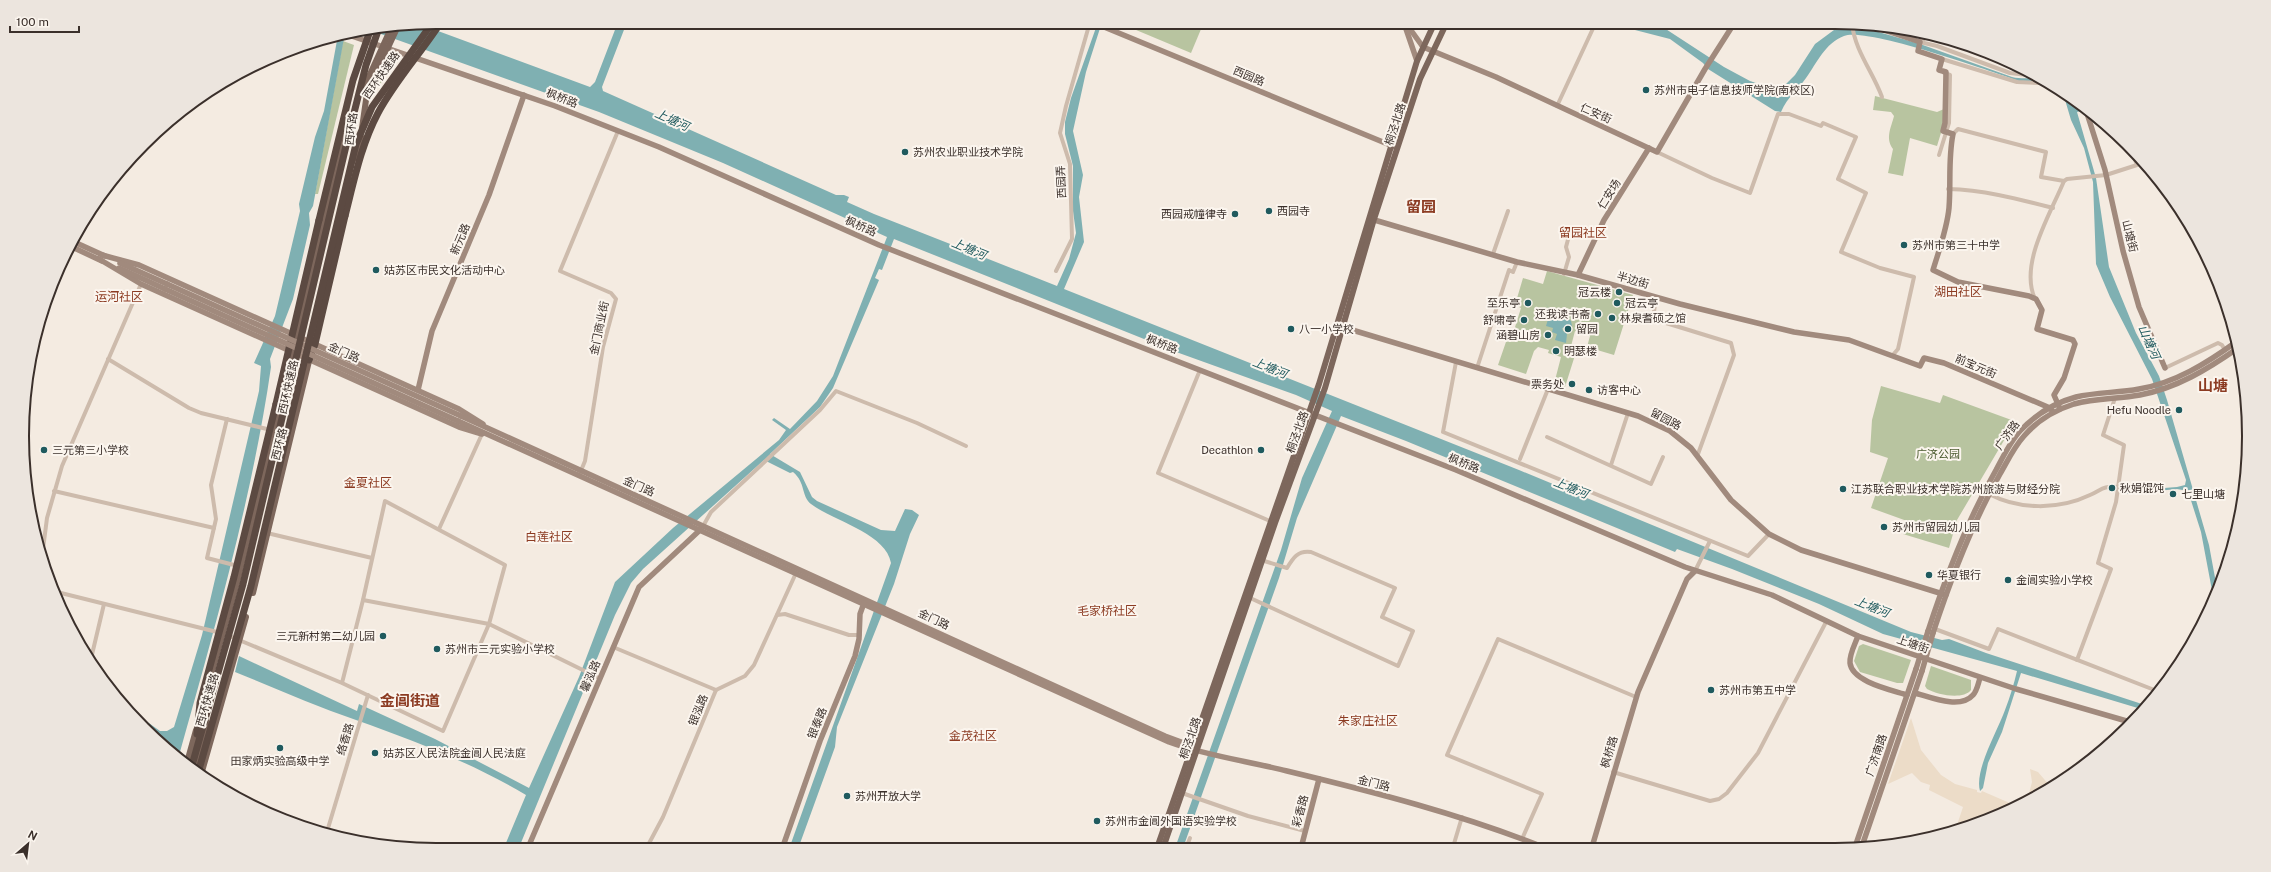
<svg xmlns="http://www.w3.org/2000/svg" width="2271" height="872" viewBox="0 0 2271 872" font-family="'Public Sans','Noto Sans SC',sans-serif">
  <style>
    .green { fill: #b8c4a0 }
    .plaza { fill: #ecdcc8 }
    .water { fill: #7fb0b2 }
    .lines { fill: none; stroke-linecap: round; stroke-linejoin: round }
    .street { stroke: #cdbbac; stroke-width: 4 }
    .secondary { stroke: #a18a7d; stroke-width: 5.5 }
    .primary { stroke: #7d675c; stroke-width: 6 }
    .highway { stroke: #5c4a42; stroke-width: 7 }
    .secondary-bridge { stroke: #a18a7d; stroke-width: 5.5 }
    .highway-bridge { stroke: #5c4a42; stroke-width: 7 }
    .poi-dot { fill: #1f5a5e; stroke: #fbf5ee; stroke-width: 1.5 }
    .labels { text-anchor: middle; stroke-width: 4; stroke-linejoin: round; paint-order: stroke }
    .street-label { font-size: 11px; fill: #3b302b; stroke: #fbf5ee }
    .poi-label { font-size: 11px; fill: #3b302b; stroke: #fbf5ee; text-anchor: start }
    .park-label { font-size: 11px; fill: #4a5a2e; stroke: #fbf5ee }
    .water-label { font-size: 12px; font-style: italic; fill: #1f5a5e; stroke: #fbf5ee }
    .neighbourhood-label { font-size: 12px; fill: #8c3b22; stroke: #fbf5ee }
    .district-label { font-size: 15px; font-weight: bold; fill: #8c3b22; stroke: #fbf5ee }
    .rim { fill: none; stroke: #3b302b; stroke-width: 2 }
  </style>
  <rect width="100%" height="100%" fill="#f4ebe1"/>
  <g class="green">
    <polygon points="1117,22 1204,22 1191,53"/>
    <polygon points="343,41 354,45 318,194 315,194"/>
    <polygon points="390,59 397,61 369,99 385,62"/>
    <path d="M1875,96l62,16 7,-3v14l-7,23 -27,-8 -7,38 -15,-3 5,-24c-8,-11 -2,-21 1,-33l-3,-4 -18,-2z"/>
    <polygon points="1547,271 1633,295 1614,355 1587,347 1590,336 1575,331 1570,350 1576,352 1565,387 1554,384 1561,357 1548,353 1549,350 1538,347 1534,351 1526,374 1498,365 1507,339 1511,340 1521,308 1515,305 1523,278 1543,284"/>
    <polygon points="1881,386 1940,403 1943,395 2017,422 2006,437 1957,520 1949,548 1903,534 1907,521 1871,508 1888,458 1870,452 1872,420"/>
    <polygon points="1863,644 1911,660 1903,683 1897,683 1860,672 1854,661 1859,646"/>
    <path d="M1931,666l40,14v10c-8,10 -33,5 -44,-1l-2,-3z"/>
  </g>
  <g class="plaza">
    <polygon points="1911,718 1921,750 1941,775 1955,784 1977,790 1977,792 1981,793 1982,791 2019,807 1999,815 1991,814 1989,819 1955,831 1963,807 1929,790 1930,785 1921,782 1912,773 1888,784"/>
    <polygon points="2030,769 2038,772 2050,786 2027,801 2032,782"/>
  </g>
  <g class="water">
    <path d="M618,22h9l-25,65 1,4 233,104h8l5,2 -2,5 27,12 183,72 12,-27 7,-26 -3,-22v-45l-8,-32v-12l6,-24 27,-76h4l-16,50 -13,59 10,44 -4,22 5,45 -20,47 455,181 392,162 31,8 7,-1 37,14 159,52 -4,4 -120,-36 -19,59 -14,31 -5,25 -3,3c-6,-21 18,-61 25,-81 5,-13 9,-26 12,-39l-134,-37 -64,-30 -87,-35 -55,-20 -2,3 -269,-111 -65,-25 -44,102 -18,60 -96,270h-8l106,-298 21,-72 30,-67 -36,-16 -117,-42 -285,-114 -12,31 -3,-1 -4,9 4,2 -46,108 -13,19 -50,47 30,18 12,25 5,4 64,29 14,1 10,-22 7,1 7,5 -9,19 -16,50 -57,143 -2,20 -37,102h-9l102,-286c-5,-30 -58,-42 -80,-59 -10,-8 -5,-21 -18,-32l-3,1 -26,-13 -121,109 -12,14 -16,32 -97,235h-15l23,-55c-54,-32 -111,-54 -170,-75 -41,-14 -81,-32 -121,-48l4,-16 118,55 2,-7 76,35 94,49 50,-111 36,-95 58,-54 106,-88 7,-10 -14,-10 2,-2 16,11 27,-28 16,-25 54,-139 -164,-74 -124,-51 -232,-83 52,-5 171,63 5,-5z"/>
    <path d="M1638,22h17l69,45 26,14 18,6 18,-3 9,-9 20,-31 19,-14 14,-4 27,5 45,13 92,33c11,3 24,-1 33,4l-23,1c-30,-10 -155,-55 -178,-46 -19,7 -27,27 -38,42 -9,13 -18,18 -25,34l-6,-1 -67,-42 -5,-6 -33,-24 -35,-9z"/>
    <path d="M345,33l-32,173 -4,7 1,12 -17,74 -23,60 1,8c-19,132 -57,264 -93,392l-60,-58 42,30h7l7,-4 28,-92 57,-244 2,-25 -7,-3 21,-47 25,-105 -1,-7 16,-67 9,-26 14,-76z"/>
    <polygon points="2063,93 2075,100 2077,107 2084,106 2089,109 2077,112 2096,178 2109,267 2136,333 2159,376 2167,400 2209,545 2218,594 2214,601 2201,532 2188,491 2177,489 2127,494 2126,491 2177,487 2185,485 2186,480 2152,379 2110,297 2096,264 2093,182 2084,148 2071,120"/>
    <polygon points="1545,303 1552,312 1563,315 1563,320 1566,317 1571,321 1572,326 1569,329 1562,328 1563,331 1567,334 1566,343 1555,340 1557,334 1552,332 1553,328 1546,326 1549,316 1553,314"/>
  </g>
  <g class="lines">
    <g class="street">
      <path d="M1852,24c3,27 21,48 30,73"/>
      <polyline points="1922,33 1920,42 1937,46 2010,73 2036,76"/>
      <polyline points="1923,41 1925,34"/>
      <polyline points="1942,59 2017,82 2039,83 2039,78"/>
      <polyline points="1557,106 1596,22"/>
      <polyline points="1953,134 1958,129 2046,152 2041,177 2064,181"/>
      <polyline points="1657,152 1712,178 1750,193 1778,114 1789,114 1821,126 1823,123 1856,137 1838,179 1866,193 1841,252 1880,268 1914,277 1898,349 1892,356"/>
      <polyline points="1939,155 1949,123 1950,75 1944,73"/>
      <path d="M1948,189c37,1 70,10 105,19"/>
      <polyline points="1493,254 1508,211"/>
      <polyline points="1056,271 1072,239 1070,164 1060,133 1066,106 1090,22"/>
      <polyline points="1564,274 1569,257 1566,247 1570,232"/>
      <polyline points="1656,297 1653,319 1731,343 1734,355 1698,454"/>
      <path d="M2035,299c-16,-35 15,-84 29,-118l3,-2 39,-4 31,-10 -6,-16"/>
      <polyline points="108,359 189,408 201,413 271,430"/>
      <polyline points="1456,362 1443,432 1748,556 1769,534"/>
      <polyline points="1477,368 1509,270 1513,272 1517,262"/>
      <polyline points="2165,368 2218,343 2222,345 2225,350"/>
      <polyline points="1200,370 1158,473 1270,521"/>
      <polyline points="227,419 211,485 216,519 207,558 238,566"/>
      <polyline points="1547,437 1651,484 1663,457"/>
      <polyline points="1520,459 1548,389"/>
      <polyline points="1611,465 1628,413"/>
      <polyline points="580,473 585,461 603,347 616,299 611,293 560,271 618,131"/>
      <polyline points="54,491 214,528"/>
      <path d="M1989,494c30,16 70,16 101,1 13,-6 12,-9 28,-8"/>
      <polyline points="702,528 711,512 820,410 836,391 917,423 966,446"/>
      <polyline points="439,529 482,434"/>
      <polyline points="267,533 372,558"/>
      <polyline points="42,557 47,518 62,466 141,284"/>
      <polyline points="1695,571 1710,541"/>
      <polyline points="53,591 221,633"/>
      <path d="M1248,597l150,69 15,-35 -31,-14 13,-29 -84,-36c-13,-2 -18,6 -24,16l-26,-8"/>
      <polyline points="363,600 489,624 599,678"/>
      <polyline points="777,615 785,614 849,635 860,635"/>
      <polyline points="1935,629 1989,649 1998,629 2157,691"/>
      <polyline points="227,635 342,683 443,731 489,624 505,565 385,501 363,600 342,683"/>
      <polyline points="613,647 716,690"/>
      <polyline points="2077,660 2111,569 2098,563 2116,502 2124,445 2103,435 2115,398"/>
      <polyline points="90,663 104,604"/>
      <polyline points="1613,772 1710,801 1719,799 1727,793 1758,753 1826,622"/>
      <polyline points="1182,793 1248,816 1305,831"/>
      <polyline points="326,835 368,695"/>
      <polyline points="1522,839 1542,794 1447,755 1498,639 1636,697"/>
      <polyline points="1453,847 1462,817"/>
      <polyline points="1186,848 1190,838"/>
      <polyline points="646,849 663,817 716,690 745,676 754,665 796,573"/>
    </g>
    <g class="secondary">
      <polyline points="1092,22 1395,147"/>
      <polyline points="1405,22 1423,47 1496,77 1657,152 1705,69 1735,22"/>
      <polyline points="1405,26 1417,61"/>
      <path d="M1875,27l45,15 -2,9 24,8 -3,11 7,2 -1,51 -2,8 10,3c-5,25 -2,49 -4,74 -2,21 -10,42 -16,62l25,12 71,14 7,3 6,11 -5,19 36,11 2,4 -11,34 -10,17 6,14"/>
      <polyline points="343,33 555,106 659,147 879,245 1456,470 1685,567 1772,595 1858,636 2016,689 2130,722"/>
      <polyline points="2085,107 2105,170 2123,251 2139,307 2165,368"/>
      <polyline points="1371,219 1517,262 1578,275 1680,304 1794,332 1849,340 1920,366 1924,358 1944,363 2050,408 2053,412"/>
      <polyline points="72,241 105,256"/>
      <polyline points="70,246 102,261"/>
      <polyline points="102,255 139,265 459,409 483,424"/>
      <polyline points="99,259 141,284 459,427 482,434"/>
      <polyline points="120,263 167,284"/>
      <polyline points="119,268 165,289"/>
      <polyline points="1578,275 1604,220 1649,148"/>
      <polyline points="1339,326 1638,416 1670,431 1691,448 1731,500 1769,534 1801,550 1946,595"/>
      <polyline points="418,390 432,331 489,195 524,95"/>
      <polyline points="461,416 1165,736 1192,746 1194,749"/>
      <path d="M458,421l711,321c38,14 79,19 118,29 87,21 173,43 256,76"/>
      <path d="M1928,631c18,-55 39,-110 68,-161 7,-13 14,-28 24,-39 15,-16 34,-28 56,-34 20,-5 42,-4 63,-8 36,-6 68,-26 97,-47"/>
      <path d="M1933,633c18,-55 39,-109 67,-159 7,-12 14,-27 24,-38 13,-15 31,-26 50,-32 22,-6 44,-5 66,-9 37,-7 68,-26 98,-47"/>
      <path d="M1858,636c-3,8 -9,19 -8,27 2,19 42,27 57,32"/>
      <path d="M1915,693c15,4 45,17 58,2 4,-4 5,-11 7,-17"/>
      <polyline points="1862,846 1922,671"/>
      <polyline points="1592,847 1638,692 1687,579 1695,571"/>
      <polyline points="1855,847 1916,669"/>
      <polyline points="1301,848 1319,779"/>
      <polyline points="782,849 820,741 855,656 859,639 860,614 864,603"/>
      <polyline points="527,850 639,587 700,530"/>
    </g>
    <g class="primary">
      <polyline points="361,94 392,26"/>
      <polyline points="362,128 367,93 398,26"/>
      <polyline points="357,159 361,137"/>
      <polyline points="253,593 310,357"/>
      <polyline points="202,707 237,583 343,142 348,129"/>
      <polyline points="186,766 196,730"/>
      <polyline points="195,771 207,730 206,720"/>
      <polyline points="201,775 246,617"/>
      <polyline points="1157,848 1319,384 1417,61 1435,22"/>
      <polyline points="1163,848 1275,523 1325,388 1374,219 1420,79 1447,22"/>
    </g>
    <g class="highway">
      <polyline points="309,360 315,344 345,216"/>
      <polyline points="276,404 319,220"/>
    </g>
    <g class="secondary-bridge">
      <polyline points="167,284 461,416"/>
      <polyline points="165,289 458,421"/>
      <polyline points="1916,669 1928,631"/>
      <polyline points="1922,671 1933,633"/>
    </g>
    <g class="highway-bridge">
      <path d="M345,216c9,-35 16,-71 33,-103 17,-32 43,-60 63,-91"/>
      <polyline points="319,220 353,80 371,28"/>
      <polyline points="197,734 200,703 234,577 276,404"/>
      <polyline points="191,769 243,584 350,129 366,65 379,28"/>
      <polyline points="198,773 251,586 356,144 372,107 433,22"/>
    </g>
  </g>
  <g class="poi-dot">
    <circle cx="1646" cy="90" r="4"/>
    <circle cx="905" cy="152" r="4"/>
    <circle cx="1269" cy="211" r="4"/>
    <circle cx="1235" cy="214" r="4"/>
    <circle cx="1904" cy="245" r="4"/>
    <circle cx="376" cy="270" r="4"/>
    <circle cx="1619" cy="292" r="4"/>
    <circle cx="1528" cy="303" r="4"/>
    <circle cx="1617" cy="303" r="4"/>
    <circle cx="1598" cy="314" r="4"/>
    <circle cx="1612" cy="318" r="4"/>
    <circle cx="1524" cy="320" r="4"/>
    <circle cx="1291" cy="329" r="4"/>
    <circle cx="1568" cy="329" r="4"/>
    <circle cx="1548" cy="335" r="4"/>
    <circle cx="1556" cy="351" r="4"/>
    <circle cx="1572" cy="384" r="4"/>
    <circle cx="1589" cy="390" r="4"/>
    <circle cx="2179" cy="410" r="4"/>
    <circle cx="44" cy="450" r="4"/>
    <circle cx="1261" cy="450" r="4"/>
    <circle cx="2112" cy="488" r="4"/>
    <circle cx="1843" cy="489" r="4"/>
    <circle cx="2173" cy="494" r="4"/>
    <circle cx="1884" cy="527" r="4"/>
    <circle cx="1929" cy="575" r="4"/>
    <circle cx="2008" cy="580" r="4"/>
    <circle cx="383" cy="636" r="4"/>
    <circle cx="437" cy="649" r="4"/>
    <circle cx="1711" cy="690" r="4"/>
    <circle cx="280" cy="748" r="4"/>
    <circle cx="375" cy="753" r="4"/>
    <circle cx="847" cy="796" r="4"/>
    <circle cx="1097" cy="821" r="4"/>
  </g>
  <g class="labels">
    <g class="street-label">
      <text transform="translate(381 75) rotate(-55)" y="4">西环快速路</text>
      <text transform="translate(1249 76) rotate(23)" y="4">西园路</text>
      <text transform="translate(562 98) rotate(21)" y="4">枫桥路</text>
      <text transform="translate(1596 113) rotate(24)" y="4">仁安街</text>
      <text transform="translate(1395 124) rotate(-72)" y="4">桐泾北路</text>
      <text transform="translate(351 129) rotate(-83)" y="4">西环路</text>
      <text transform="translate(1061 182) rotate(-93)" y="4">西园弄</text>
      <text transform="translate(1609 194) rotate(-58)" y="4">仁安场</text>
      <text transform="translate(861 226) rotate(24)" y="4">枫桥路</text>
      <text transform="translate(2130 236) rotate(76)" y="4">山塘街</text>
      <text transform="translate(460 239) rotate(-67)" y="4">新元路</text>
      <text transform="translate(1633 280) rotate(16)" y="4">半边街</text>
      <text transform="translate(599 328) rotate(-78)" y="4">金门商业街</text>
      <text transform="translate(1162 344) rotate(21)" y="4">枫桥路</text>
      <text transform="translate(344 352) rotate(24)" y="4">金门路</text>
      <text transform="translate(1976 366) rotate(23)" y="4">前宝元街</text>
      <text transform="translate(288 387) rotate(-77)" y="4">西环快速路</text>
      <text transform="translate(1666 419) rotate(28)" y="4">留园路</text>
      <text transform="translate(1297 432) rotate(-70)" y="4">桐泾北路</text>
      <text transform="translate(2007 435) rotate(-54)" y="4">广济路</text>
      <text transform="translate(279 444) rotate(-76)" y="4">西环路</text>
      <text transform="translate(1464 463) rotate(22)" y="4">枫桥路</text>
      <text transform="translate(639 486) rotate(24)" y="4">金门路</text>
      <text transform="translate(934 619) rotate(25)" y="4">金门路</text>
      <text transform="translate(1913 644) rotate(19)" y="4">上塘街</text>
      <text transform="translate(590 676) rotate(-66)" y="4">馨泓路</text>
      <text transform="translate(207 700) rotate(-74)" y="4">西环快速路</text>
      <text transform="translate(698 710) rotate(-68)" y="4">银泓路</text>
      <text transform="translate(817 723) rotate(-68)" y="4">银泰路</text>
      <text transform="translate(1190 738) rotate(-71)" y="4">桐泾北路</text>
      <text transform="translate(345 739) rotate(-73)" y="4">络香路</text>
      <text transform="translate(1609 752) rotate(-73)" y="4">枫桥路</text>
      <text transform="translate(1876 755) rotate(-71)" y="4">广济南路</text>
      <text transform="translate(1374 783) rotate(14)" y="4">金门路</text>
      <text transform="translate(1300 811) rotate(-75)" y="4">彩香路</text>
    </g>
    <g class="poi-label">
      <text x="1654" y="94">苏州市电子信息技师学院(南校区)</text>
      <text x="913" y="156">苏州农业职业技术学院</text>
      <text x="1277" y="215">西园寺</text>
      <text x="1227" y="218" text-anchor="end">西园戒幢律寺</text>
      <text x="1912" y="249">苏州市第三十中学</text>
      <text x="384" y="274">姑苏区市民文化活动中心</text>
      <text x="1611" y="296" text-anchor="end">冠云楼</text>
      <text x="1520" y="307" text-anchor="end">至乐亭</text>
      <text x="1625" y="307">冠云亭</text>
      <text x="1590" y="318" text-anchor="end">还我读书斋</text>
      <text x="1620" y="322">林泉耆硕之馆</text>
      <text x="1516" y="324" text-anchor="end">舒啸亭</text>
      <text x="1299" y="333">八一小学校</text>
      <text x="1576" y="333">留园</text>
      <text x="1540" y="339" text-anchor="end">涵碧山房</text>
      <text x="1564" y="355">明瑟楼</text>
      <text x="1564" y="388" text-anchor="end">票务处</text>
      <text x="1597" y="394">访客中心</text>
      <text x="2171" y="414" text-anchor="end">Hefu Noodle</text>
      <text x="52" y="454">三元第三小学校</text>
      <text x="1253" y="454" text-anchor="end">Decathlon</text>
      <text x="2120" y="492">秋娟馄饨</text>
      <text x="1851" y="493">江苏联合职业技术学院苏州旅游与财经分院</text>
      <text x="2181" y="498">七里山塘</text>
      <text x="1892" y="531">苏州市留园幼儿园</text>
      <text x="1937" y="579">华夏银行</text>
      <text x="2016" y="584">金阊实验小学校</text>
      <text x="375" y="640" text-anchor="end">三元新村第二幼儿园</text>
      <text x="445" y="653">苏州市三元实验小学校</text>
      <text x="1719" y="694">苏州市第五中学</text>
      <text x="383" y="757">姑苏区人民法院金阊人民法庭</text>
      <text x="280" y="765" text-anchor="middle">田家炳实验高级中学</text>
      <text x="855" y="800">苏州开放大学</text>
      <text x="1105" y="825">苏州市金阊外国语实验学校</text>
    </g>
    <g class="park-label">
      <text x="1938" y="458">广济公园</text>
    </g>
    <g class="water-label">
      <text transform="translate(672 120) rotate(24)" y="4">上塘河</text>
      <text transform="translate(969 249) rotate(23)" y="4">上塘河</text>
      <text transform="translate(2149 342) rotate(66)" y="4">山塘河</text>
      <text transform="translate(1270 368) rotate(22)" y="4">上塘河</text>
      <text transform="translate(1571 488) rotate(22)" y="4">上塘河</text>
      <text transform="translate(1872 607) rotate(22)" y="4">上塘河</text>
    </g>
    <g class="neighbourhood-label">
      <text x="1583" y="237">留园社区</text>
      <text x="1958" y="296">湖田社区</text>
      <text x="119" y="301">运河社区</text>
      <text x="368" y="487">金夏社区</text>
      <text x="549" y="541">白莲社区</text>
      <text x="1107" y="615">毛家桥社区</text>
      <text x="1368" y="725">朱家庄社区</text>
      <text x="973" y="740">金茂社区</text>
    </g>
    <g class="district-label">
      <text x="1421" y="212">留园</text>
      <text x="2213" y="391">山塘</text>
      <text x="410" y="706">金阊街道</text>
    </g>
  </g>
  <path d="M0 0H2271V872H0ZM436 29H1835A407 407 0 0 1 2242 436V436A407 407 0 0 1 1835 843H436A407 407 0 0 1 29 436V436A407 407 0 0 1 436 29Z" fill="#ece5de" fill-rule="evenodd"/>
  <path class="rim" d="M436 29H1835A407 407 0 0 1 2242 436V436A407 407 0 0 1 1835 843H436A407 407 0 0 1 29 436V436A407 407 0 0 1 436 29Z"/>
  <g transform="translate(28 844) rotate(28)" stroke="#fbf5ee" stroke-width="3" paint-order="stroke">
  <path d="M0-3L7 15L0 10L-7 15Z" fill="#3b302b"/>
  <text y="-6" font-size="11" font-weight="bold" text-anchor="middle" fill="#3b302b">N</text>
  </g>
  <path d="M10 26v6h69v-6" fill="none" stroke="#3b302b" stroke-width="2"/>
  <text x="16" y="26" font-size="12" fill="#3b302b" stroke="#fbf5ee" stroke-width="3" paint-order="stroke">100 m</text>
</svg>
